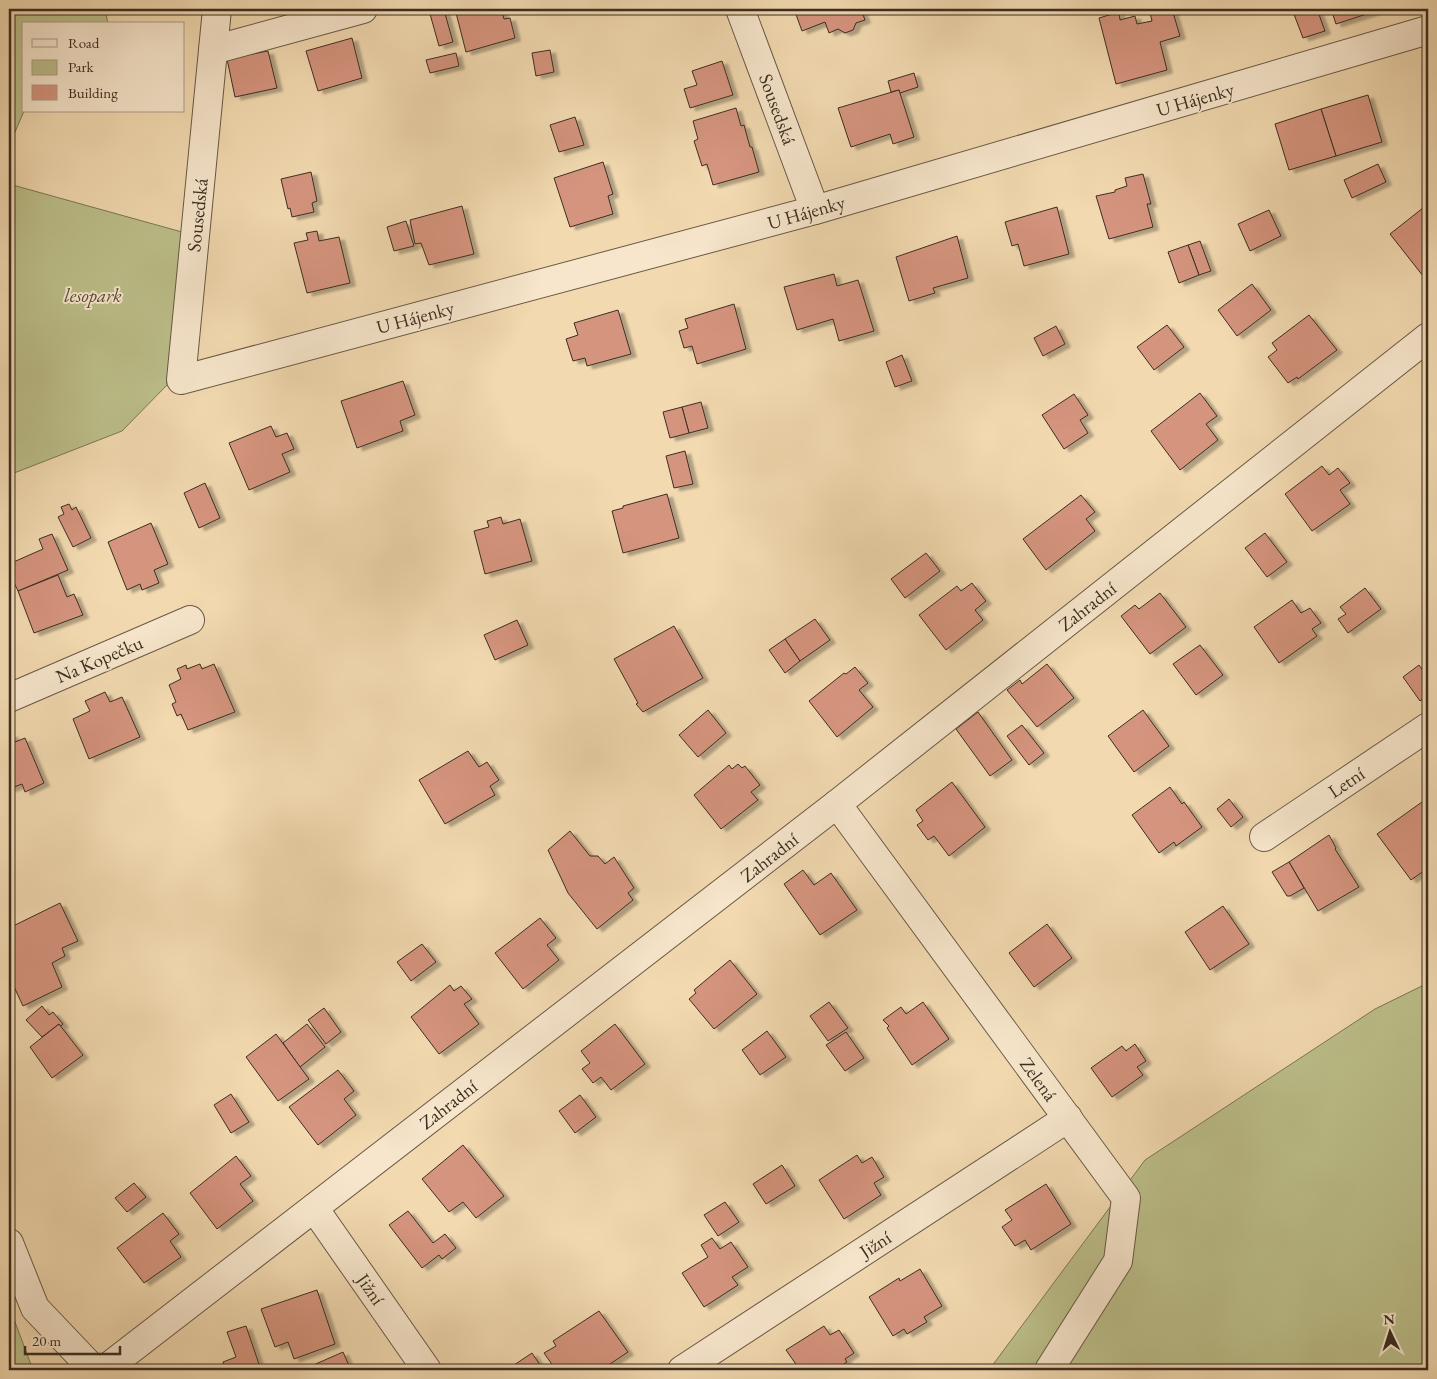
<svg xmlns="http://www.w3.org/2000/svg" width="1437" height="1379" viewBox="0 0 1437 1379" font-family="'EB Garamond',serif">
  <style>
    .green { fill: #bcbf8a; stroke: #7c7656 }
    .building { fill: #d5947e; stroke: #3b2e22; filter: url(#shadow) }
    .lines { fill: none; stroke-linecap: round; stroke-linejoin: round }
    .minor-casing { stroke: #695946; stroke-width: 30 }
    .minor { stroke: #f7e6cc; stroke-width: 28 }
    .labels { text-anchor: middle; stroke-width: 4; stroke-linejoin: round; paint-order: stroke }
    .street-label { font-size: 19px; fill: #3b2e22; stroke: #f7e6cc }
    .park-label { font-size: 19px; font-style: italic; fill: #554b37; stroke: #f7e6cc }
  </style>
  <defs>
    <filter id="shadow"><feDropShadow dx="5.5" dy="3" stdDeviation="1" flood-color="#0004"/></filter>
  </defs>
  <rect width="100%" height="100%" fill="#f2d9b0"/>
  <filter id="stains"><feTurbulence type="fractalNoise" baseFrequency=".004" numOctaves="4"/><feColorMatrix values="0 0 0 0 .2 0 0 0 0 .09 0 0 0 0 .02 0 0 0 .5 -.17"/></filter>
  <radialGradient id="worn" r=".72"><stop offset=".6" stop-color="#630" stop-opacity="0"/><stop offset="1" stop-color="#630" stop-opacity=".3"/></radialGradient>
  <g class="green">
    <polygon points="9,9 105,9 108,24 24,24 24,111 9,146"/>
    <polygon points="9,184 182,232 169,383 122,431 9,475"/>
    <polygon points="1428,983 1428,1370 989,1370 1145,1160 1375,1009"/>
    <polygon points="9,1306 33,1370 9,1370"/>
  </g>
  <g class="building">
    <polygon points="455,9 501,9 504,19 510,18 515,38 466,52"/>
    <polygon points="794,9 861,9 865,20 856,23 853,30 845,33 838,29 829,33 825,22 802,31"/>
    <polygon points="1149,9 1172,9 1180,36 1160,42 1167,70 1116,84 1099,18 1119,12 1120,20 1135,16 1137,24 1152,21"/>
    <polygon points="1292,9 1317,9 1325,31 1303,38"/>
    <polygon points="1331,9 1375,9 1376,11 1336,24"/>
    <polygon points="444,10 453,42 439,46 430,14"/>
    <polygon points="352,38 362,78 318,91 306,51"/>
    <polygon points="550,50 554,72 536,76 532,53"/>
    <polygon points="268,51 277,88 235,97 227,59"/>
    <polygon points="456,53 459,66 430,73 426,60"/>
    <polygon points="722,61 733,95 690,108 684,89 697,85 692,71"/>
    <polygon points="914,73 918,87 900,93 899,90 891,92 888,81"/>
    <polygon points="899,90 914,137 893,144 890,134 851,147 838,108"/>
    <polygon points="1368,95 1382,142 1336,156 1321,109"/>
    <polygon points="736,108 741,126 744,125 750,147 752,147 759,172 713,185 707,164 702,166 694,141 698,139 693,121"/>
    <polygon points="1321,109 1336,156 1289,170 1275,124"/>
    <polygon points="575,117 584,145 559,152 550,125"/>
    <polygon points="603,162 613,194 608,196 613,214 570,227 554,178"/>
    <polygon points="1378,164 1386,182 1352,198 1344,180"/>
    <polygon points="311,172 317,201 312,203 314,212 292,217 290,208 288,209 281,179"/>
    <polygon points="1143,174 1151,204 1147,204 1153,227 1109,239 1096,196 1115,192 1115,190 1127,186 1125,178"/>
    <polygon points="1428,204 1428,280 1427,281 1390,234"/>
    <polygon points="462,206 474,254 429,265 421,243 415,244 410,220"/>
    <polygon points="1057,207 1069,254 1024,266 1018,244 1012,246 1005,222"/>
    <polygon points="1269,210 1281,236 1250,251 1238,224"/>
    <polygon points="406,221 414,246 394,251 387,227"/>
    <polygon points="317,231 319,241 339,237 350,283 307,293 294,243 308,240 306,233"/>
    <polygon points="957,236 968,278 933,288 935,293 909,301 896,257"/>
    <polygon points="1200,241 1211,271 1199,275 1188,245"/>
    <polygon points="1188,245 1199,275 1179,283 1168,252"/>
    <polygon points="834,274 837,286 858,280 874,331 839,341 833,319 797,330 784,287"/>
    <polygon points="1252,284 1271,310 1237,336 1218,310"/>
    <polygon points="734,304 746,349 697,364 692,346 684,348 679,331 688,328 685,319"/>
    <polygon points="618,310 631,354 587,366 585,358 573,361 566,339 578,335 574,323"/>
    <polygon points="1309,315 1337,350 1298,379 1297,377 1288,383 1268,357 1277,350 1272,343"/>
    <polygon points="1167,325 1184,347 1154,370 1137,347"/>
    <polygon points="1056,326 1065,344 1043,356 1034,338"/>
    <polygon points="902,355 912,381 895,387 886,362"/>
    <polygon points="403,381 415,415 400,421 403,431 357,448 341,401"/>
    <polygon points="1200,393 1217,416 1206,424 1218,440 1180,470 1151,431"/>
    <polygon points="1074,394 1088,415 1080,420 1088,433 1064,449 1042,415"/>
    <polygon points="701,402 708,428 689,433 682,407"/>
    <polygon points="682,407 689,433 670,438 663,412"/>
    <polygon points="271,426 276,437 287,433 294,449 282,454 290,472 249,490 229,443"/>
    <polygon points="685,451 693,484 674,488 666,456"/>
    <polygon points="1322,466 1329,475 1338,468 1350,483 1340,490 1350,504 1312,531 1285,494"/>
    <polygon points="205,483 220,518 199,528 184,493"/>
    <polygon points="667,494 679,538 623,553 612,511 623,508 623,506"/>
    <polygon points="1081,495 1095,512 1086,519 1095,531 1046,570 1023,539"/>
    <polygon points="69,504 72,510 76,507 91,538 73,547 58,517 64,514 61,507"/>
    <polygon points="501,517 503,524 520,519 532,561 485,574 474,531 489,527 487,521"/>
    <polygon points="151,523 168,564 154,570 159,583 142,590 140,584 127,590 108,542"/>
    <polygon points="1265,533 1287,562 1267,577 1245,548"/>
    <polygon points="52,534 68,570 18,591 9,572 9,564 43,549 39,539"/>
    <polygon points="926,553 940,571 905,598 891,579"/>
    <polygon points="58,575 67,597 74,594 83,615 34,633 18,591"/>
    <polygon points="972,583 986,601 975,610 983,620 946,650 919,615 957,586 961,591"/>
    <polygon points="1365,588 1381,609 1348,633 1338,619 1346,614 1340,607"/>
    <polygon points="1160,593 1186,627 1150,654 1121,616 1135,605 1139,609"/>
    <polygon points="1292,600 1301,613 1310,608 1321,623 1312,629 1317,636 1279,663 1254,627"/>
    <polygon points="815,619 830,640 800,661 785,639"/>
    <polygon points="517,620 528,645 495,660 484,635"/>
    <polygon points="674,626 703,678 643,712 636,704 638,703 614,659"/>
    <polygon points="785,639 800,661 785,673 769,650"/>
    <polygon points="1200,645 1223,675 1196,695 1173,664"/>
    <polygon points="200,664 202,669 214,664 235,712 188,730 181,714 177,716 172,704 176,702 169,685 181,679 177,669 186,665 187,669"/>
    <polygon points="1047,664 1074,698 1037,727 1007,690 1020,680 1022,684"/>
    <polygon points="1419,665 1428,678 1428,695 1420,701 1403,677"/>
    <polygon points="855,667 868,683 859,690 873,707 837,737 809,701 844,673 846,674"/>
    <polygon points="105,692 110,702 122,697 140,737 89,759 73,719 90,711 85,701"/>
    <polygon points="708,710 726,733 698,757 679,735"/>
    <polygon points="1143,710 1169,746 1134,772 1108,736"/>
    <polygon points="978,712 1012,760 990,776 956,729"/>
    <polygon points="1022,725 1044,753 1029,765 1007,736"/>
    <polygon points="12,734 15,742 25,738 44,783 25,792 22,784 9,789 9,735"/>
    <polygon points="468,751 479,767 487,762 499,780 490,786 495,795 445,824 419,780"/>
    <polygon points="738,764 742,768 745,766 760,785 751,792 758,800 721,829 694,795 729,765 732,769"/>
    <polygon points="952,782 985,827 949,856 934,836 928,840 917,825 923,821 916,810"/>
    <polygon points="1170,787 1182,804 1184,802 1202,827 1176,846 1174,842 1159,853 1132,815"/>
    <polygon points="1229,799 1243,817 1231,827 1217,809"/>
    <polygon points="1422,802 1428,811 1428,868 1411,880 1377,834"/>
    <polygon points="570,831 590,856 598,856 605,864 614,857 634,888 628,893 633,900 597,929 568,893 548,850"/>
    <polygon points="1329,835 1336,848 1335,849 1359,887 1318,911 1289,862"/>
    <polygon points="1289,862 1304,888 1290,896 1287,896 1272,872"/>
    <polygon points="803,870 814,885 831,873 857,910 820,935 784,884"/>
    <polygon points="60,903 78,941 62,948 65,956 52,963 62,987 23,1006 9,976 11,972 9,968 9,928"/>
    <polygon points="1223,906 1249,944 1210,970 1185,932"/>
    <polygon points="540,918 556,938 547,945 559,960 523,989 495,953"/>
    <polygon points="1047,924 1072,958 1034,987 1009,953"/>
    <polygon points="422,944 436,962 411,981 397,962"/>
    <polygon points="730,960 757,994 714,1029 689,999 696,993 694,990"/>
    <polygon points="450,985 454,991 461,986 472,999 464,1004 479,1024 439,1054 411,1017"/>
    <polygon points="829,1002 848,1028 828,1041 810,1016"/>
    <polygon points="923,1002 949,1039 912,1065 887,1028 889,1026 883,1020 901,1007 906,1014"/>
    <polygon points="42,1006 49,1015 53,1012 63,1024 61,1026 59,1024 42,1037 26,1020"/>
    <polygon points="324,1008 341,1032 326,1044 308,1020"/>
    <polygon points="59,1024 83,1055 52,1078 30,1047"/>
    <polygon points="307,1024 325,1047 300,1067 283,1043"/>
    <polygon points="615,1024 645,1064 611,1090 601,1077 593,1083 582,1069 590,1063 581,1051"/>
    <polygon points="767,1031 786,1057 760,1075 742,1050"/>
    <polygon points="846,1032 864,1058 845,1071 826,1045"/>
    <polygon points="276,1034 309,1079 278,1101 246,1057"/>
    <polygon points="1135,1044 1146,1061 1137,1067 1143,1075 1112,1097 1091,1068 1122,1046 1126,1051"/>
    <polygon points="338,1070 354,1091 344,1099 356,1115 318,1145 289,1107"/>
    <polygon points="231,1094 249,1122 231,1133 214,1105"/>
    <polygon points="580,1095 596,1117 575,1133 559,1111"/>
    <polygon points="463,1145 504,1196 476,1218 463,1202 449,1212 422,1179"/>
    <polygon points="857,1155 862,1163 872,1157 884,1177 874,1183 881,1195 844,1219 819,1180"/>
    <polygon points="236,1156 251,1176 240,1184 253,1201 217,1229 190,1193"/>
    <polygon points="782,1165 795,1186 766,1204 753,1184"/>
    <polygon points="134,1183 146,1197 127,1212 115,1198"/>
    <polygon points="1046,1184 1071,1224 1031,1250 1025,1240 1015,1246 1002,1227 1012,1220 1005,1210"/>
    <polygon points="725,1202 739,1222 718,1236 704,1215"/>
    <polygon points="408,1211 433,1243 445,1234 456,1248 442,1259 439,1255 422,1268 389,1225"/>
    <polygon points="163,1213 179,1234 170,1241 181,1257 144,1283 117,1248"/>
    <polygon points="712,1238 720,1249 731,1242 748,1267 732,1277 738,1285 704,1307 682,1273 708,1257 701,1245"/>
    <polygon points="920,1269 942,1306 924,1317 927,1322 907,1334 904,1329 893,1336 869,1297 899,1278 900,1281"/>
    <polygon points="317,1290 335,1344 294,1359 288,1342 275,1347 261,1309"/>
    <polygon points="599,1311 628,1352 601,1370 556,1370 544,1353 556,1346 553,1341"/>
    <polygon points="246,1326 261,1370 225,1370 223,1362 236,1357 227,1332"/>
    <polygon points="824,1326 830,1335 839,1330 854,1353 845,1359 847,1362 835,1370 800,1370 786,1350"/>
    <polygon points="343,1352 351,1370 302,1370"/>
    <polygon points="532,1353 542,1368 539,1370 517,1370 514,1365"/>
  </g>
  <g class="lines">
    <defs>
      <g id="minor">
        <polyline points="217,9 181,380 815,210 1428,30"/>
        <polyline points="740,9 815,210"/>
        <polyline points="213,50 363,9"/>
        <polyline points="9,698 190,620"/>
        <polyline points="837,804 1126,1198 1118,1261 1049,1370"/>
        <polyline points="1264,837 1428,727"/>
        <polyline points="314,1208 427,1370"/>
        <polyline points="9,1243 35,1308 94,1370"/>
        <polyline points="104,1370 837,804 1428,337"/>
        <polyline points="682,1370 1068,1118"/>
      </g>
    </defs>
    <use href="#minor" class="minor-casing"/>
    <use href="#minor" class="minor"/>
  </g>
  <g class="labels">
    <g class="street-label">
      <text transform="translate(1195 99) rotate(-16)" y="7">U Hájenky</text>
      <text transform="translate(778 109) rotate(70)" y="7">Sousedská</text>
      <text transform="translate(806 212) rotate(-16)" y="7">U Hájenky</text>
      <text transform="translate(197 215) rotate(-84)" y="7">Sousedská</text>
      <text transform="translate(415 317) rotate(-15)" y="7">U Hájenky</text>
      <text transform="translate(1087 606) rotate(-38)" y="7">Zahradní</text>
      <text transform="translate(99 659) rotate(-23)" y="7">Na Kopečku</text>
      <text transform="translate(1346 782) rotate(-34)" y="7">Letní</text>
      <text transform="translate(769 857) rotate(-38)" y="7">Zahradní</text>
      <text transform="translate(1039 1079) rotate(54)" y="7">Zelená</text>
      <text transform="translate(448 1104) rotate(-38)" y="7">Zahradní</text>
      <text transform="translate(875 1244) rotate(-33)" y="7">Jižní</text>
      <text transform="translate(371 1289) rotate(55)" y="7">Jižní</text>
    </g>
    <g class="park-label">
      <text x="93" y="302">lesopark</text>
    </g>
  </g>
  <rect width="1437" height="1379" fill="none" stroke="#f2d9b0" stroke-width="30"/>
  <rect x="10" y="10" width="1417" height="1359" fill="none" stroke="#3b2e22" stroke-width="2.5"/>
  <rect x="15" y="15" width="1407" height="1349" fill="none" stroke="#3b2e22"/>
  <rect x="22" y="22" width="162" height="90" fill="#f7e6cc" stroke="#ac9c88"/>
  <rect x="32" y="39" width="25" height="8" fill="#f7e6cc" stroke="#ac9c88"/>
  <text x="68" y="48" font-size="15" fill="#3b2e22">Road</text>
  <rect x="32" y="60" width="25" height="15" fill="#bcbf8a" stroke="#ac9c88"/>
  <text x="68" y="72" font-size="15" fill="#3b2e22">Park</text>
  <rect x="32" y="85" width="25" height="15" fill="#d5947e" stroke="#ac9c88"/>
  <text x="68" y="98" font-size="15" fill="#3b2e22">Building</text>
  <g transform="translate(1390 1332) rotate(356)" stroke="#f7e6cc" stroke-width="4" paint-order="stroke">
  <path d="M0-4L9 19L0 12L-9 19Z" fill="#3b2e22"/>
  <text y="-8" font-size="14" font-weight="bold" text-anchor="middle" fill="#3b2e22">N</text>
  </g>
  <path d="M25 1346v8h95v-8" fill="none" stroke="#3b2e22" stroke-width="2.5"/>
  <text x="32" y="1346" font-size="15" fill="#3b2e22" stroke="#f7e6cc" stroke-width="4" paint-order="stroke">20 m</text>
  <rect width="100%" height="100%" filter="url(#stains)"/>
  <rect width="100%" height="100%" fill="url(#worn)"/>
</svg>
